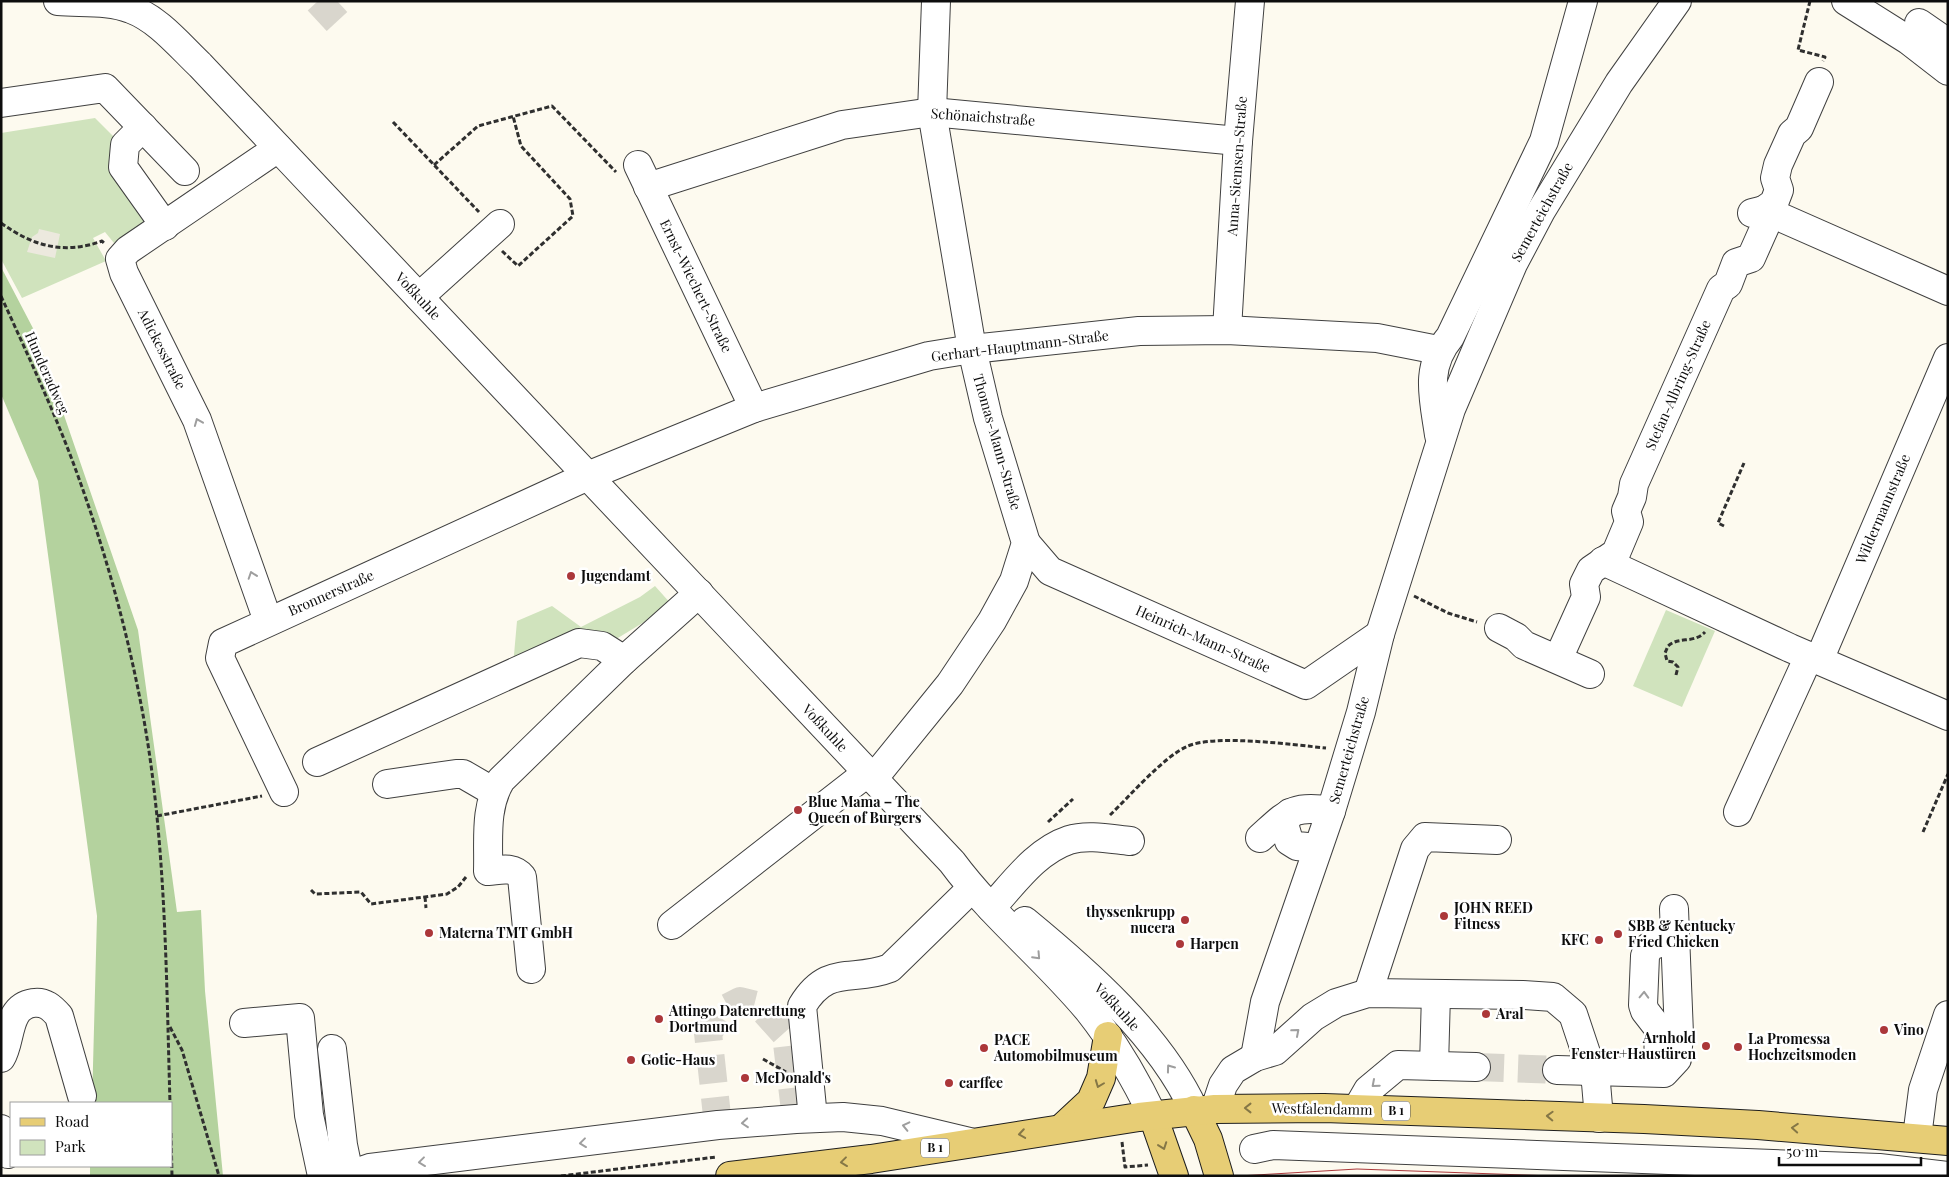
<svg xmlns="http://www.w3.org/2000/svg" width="1949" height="1177" viewBox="0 0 1949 1177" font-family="'Playfair Display',serif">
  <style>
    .green { fill: #d0e3bd }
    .forest { fill: #b4d29e }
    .plaza { fill: #ece9de }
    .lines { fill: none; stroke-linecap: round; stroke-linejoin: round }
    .minor-tunnel { stroke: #d9d6cd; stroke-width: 28; stroke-dasharray: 28 14; stroke-linecap: butt }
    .minor-casing { stroke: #404040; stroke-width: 30 }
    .major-casing { stroke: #1e1e1e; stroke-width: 30 }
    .path { stroke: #2f2f2f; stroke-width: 3; stroke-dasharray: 5 2.5; stroke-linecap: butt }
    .minor { stroke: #fff; stroke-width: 28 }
    .major { stroke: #e7cd75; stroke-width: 28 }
    .tram { stroke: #ab373a; stroke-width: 1 }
    .oneway { stroke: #9e9e9e }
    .oneway2 { stroke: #857746 }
    .poi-dot { fill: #ab373a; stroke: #fff; stroke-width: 2 }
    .labels { text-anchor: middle; stroke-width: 5; stroke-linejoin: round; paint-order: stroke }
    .shield { fill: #fff; stroke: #565656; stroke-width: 1 }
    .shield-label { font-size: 12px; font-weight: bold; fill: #0d0d0d }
    .street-label { font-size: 14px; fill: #0d0d0d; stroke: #fff }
    .poi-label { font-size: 14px; font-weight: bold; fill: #0d0d0d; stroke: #fff; text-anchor: start }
  </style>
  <rect width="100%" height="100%" fill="#fdfaef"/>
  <g class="green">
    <polygon points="95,118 119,142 149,218 114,243 105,232 93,238 106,261 22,298 1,259 1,133"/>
    <polygon points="655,586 672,605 608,644 513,666 517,621 552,606 581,627 640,597"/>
    <polygon points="1666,610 1715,631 1682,707 1633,686"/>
  </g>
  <polygon class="forest" points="1,267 36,334 138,630 177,912 201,910 205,991 223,1176 90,1176 90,1166 171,1166 171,1103 92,1103 97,916 38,481 1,394"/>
  <polygon class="plaza" points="39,229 60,234 55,258 27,252 32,237 38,233"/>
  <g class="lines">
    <g class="minor-tunnel">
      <polyline points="318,1 342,27"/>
      <polyline points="1476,1067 1557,1070"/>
      <polyline points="718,1125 708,1033 723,1010 740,1001 760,1006 786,1035 796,1119"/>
    </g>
    <defs>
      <g id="minor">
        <path d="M58,1c23,2 51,-1 73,8 27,10 48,36 69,56l752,797c40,54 94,97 137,149 26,33 46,67 64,105"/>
        <polyline points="1846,1 1908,40 1948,71"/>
        <polyline points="1919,23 1942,39 1948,40"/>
        <polyline points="1,103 105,88 185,171"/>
        <polyline points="143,127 125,145 123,167 165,226"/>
        <polyline points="638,165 754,408"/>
        <polyline points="648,187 842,125 932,112 1238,141"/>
        <polyline points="1752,213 1764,210 1948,291"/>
        <polyline points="419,297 500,224"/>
        <polyline points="1227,330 1238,141 1250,1"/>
        <path d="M1439,435c-5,-36 -15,-67 11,-98l94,-196 39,-140"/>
        <polyline points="1026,543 1050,571 1306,685 1380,634"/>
        <polyline points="1603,561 1790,648 1948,716"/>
        <polyline points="268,621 197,420 124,273 120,259 128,250 278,148"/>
        <polyline points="1499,628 1516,637 1524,645 1590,674"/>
        <polyline points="1558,659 1586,597 1584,584 1591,570 1616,553 1629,522 1626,511 1632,497 1634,484 1721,289 1728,284 1736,263 1751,258 1767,222 1764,210 1774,203 1779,190 1775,178 1778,165 1792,134 1799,128 1819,82"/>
        <polyline points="1819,660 1948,358"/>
        <polyline points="317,762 579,643 602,646 624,660"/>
        <polyline points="873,779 950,684 992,621 1014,581 1026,543 988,418 972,349 932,112 936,1"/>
        <polyline points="387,784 456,774 463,774 494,792"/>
        <polyline points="284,792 220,658 223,643 590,475 754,408 929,356 972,349 1139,331 1227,330 1377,338 1438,350"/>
        <polyline points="1738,812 1809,656"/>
        <polyline points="1290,813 1284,824 1289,841 1297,846 1317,848"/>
        <path d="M1260,838c27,-24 32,-34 71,-27"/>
        <path d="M991,908c23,-25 45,-57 78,-68 18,-6 42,-1 61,1"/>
        <path d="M1025,921c62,51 135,115 169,189"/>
        <polyline points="672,925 867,773"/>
        <path d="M531,969l-9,-92c-9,-11 -21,-7 -34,-6 1,-31 -4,-63 13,-91l123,-120 75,-67"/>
        <polyline points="1368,993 1415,849 1425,837 1497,840"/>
        <polyline points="244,1023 300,1018 309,1115 322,1176"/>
        <polyline points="332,1049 343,1145 349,1174"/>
        <polyline points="1255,1057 1265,1002 1331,811 1361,712 1380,634 1451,409 1513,264 1541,211 1619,83 1677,1"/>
        <path d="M1,1058c11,-18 5,-51 32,-55 12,-2 19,5 26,13l23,80"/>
        <polyline points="1434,1066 1436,994"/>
        <polyline points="1658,1066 1659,1029 1645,1011 1643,1005 1645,956 1649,947 1659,943 1675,943"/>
        <polyline points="1557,1070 1664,1073 1677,1059 1679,1034 1674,909"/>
        <polyline points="1215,1109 1223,1085 1233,1070 1255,1057 1275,1051 1313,1017 1336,1003 1368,993 1523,995 1553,997 1573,1014 1596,1083 1599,1118"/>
        <polyline points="1357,1109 1368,1090 1398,1065 1476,1067"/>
        <path d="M813,1118l-11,-112c26,-43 50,-23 88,-38l82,-80"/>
        <polyline points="1,1129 8,1154"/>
        <polyline points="1917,1137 1923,1090 1948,1015"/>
        <polyline points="1254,1149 1273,1145 1879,1168 1948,1176"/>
        <polyline points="347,1176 370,1168 718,1125 796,1119 843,1117 882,1121 970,1142"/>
      </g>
      <g id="major">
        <polyline points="1194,1110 1208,1139 1219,1176"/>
        <polyline points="1153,1116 1174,1176"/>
        <polyline points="1062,1128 1091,1101 1101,1078 1108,1036"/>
        <polyline points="730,1176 871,1159 1139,1117 1215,1109 1324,1108 1644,1119 1758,1125 1948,1141"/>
      </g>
    </defs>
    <use href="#minor" class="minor-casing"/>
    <use href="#major" class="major-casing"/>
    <g class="path">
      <polyline points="1810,1 1798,50 1825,57 1823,61"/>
      <polyline points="393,122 479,212"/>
      <polyline points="434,165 478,126 552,106 616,172"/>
      <path d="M1,223c32,23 63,32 101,18l3,3"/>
      <polyline points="502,251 518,266 573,216 570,199 521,146 513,116"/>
      <path d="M1,296c24,53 49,106 70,161 29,77 52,157 68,237 27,132 27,275 31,409"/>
      <polyline points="1724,526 1718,523 1744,463"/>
      <polyline points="1414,596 1448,613 1477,622"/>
      <path d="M1676,675l2,-8 -5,-5 -6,-1 -2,-8 3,-7c11,-10 26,-2 37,-14"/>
      <path d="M1110,815c19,-18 54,-59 78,-69 28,-12 106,-1 138,2"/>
      <polyline points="157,816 262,796"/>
      <polyline points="1048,822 1073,799"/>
      <polyline points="1923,832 1948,774"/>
      <polyline points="311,890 315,894 361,892 371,904 447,894 458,887 466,877"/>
      <polyline points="425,897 426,908"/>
      <polyline points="170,1027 182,1050 219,1176"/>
      <polyline points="763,1059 786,1072"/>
      <polyline points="171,1133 172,1176"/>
      <polyline points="1122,1142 1125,1167 1148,1165"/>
      <polyline points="561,1176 716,1157"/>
    </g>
    <use href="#minor" class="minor"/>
    <use href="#major" class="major"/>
    <polyline class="tram" points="1239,1176 1357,1169 1552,1176"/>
  </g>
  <defs><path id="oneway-chevron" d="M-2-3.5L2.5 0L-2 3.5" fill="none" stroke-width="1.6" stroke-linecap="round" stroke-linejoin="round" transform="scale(1.25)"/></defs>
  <g class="oneway">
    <use href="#oneway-chevron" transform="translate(198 422) rotate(-112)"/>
    <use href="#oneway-chevron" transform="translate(252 575) rotate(-109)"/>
    <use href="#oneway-chevron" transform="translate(1037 956) rotate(47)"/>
    <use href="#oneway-chevron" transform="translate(1644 995) rotate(-88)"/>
    <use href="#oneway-chevron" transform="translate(1296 1032) rotate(-41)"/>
    <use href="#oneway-chevron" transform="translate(1170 1068) rotate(-126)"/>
    <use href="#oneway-chevron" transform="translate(1375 1084) rotate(139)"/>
    <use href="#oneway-chevron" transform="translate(745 1123) rotate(175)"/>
    <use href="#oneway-chevron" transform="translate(906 1126) rotate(-167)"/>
    <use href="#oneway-chevron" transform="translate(583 1143) rotate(173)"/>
    <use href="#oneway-chevron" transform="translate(422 1162) rotate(173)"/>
  </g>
  <g class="oneway2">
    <use href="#oneway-chevron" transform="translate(1099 1084) rotate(111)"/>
    <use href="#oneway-chevron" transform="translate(1248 1108) rotate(180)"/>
    <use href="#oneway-chevron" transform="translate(1550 1116) rotate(-178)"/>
    <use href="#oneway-chevron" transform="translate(1795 1128) rotate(-176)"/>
    <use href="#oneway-chevron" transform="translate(1022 1134) rotate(171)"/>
    <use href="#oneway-chevron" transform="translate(1163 1146) rotate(70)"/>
    <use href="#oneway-chevron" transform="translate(844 1162) rotate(173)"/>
  </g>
  <g class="poi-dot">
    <circle cx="571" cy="576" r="5"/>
    <circle cx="798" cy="810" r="5"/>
    <circle cx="1444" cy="916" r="5"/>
    <circle cx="1185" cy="920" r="5"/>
    <circle cx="429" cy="933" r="5"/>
    <circle cx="1618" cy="934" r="5"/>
    <circle cx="1599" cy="940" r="5"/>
    <circle cx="1180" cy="944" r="5"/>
    <circle cx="1486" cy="1014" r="5"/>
    <circle cx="659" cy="1019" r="5"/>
    <circle cx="1884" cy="1030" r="5"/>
    <circle cx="1706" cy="1046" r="5"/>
    <circle cx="1738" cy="1047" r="5"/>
    <circle cx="984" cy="1048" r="5"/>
    <circle cx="631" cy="1060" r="5"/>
    <circle cx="745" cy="1078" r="5"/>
    <circle cx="949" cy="1083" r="5"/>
  </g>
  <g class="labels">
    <g class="shield">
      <rect x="1382" y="1101.5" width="28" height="19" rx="4"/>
      <rect x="921" y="1138.5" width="28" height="19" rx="4"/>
    </g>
    <g class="shield-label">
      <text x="1396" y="1115">B 1</text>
      <text x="935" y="1152">B 1</text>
    </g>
    <g class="street-label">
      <text transform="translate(983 117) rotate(4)" y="5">Schönaichstraße</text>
      <text transform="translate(1237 166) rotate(-86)" y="5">Anna-Siemsen-Straße</text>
      <text transform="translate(1542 212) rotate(-61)" y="5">Semerteichstraße</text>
      <text transform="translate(696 286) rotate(64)" y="5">Ernst-Wiechert-Straße</text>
      <text transform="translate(418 296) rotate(47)" y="5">Voßkuhle</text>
      <text transform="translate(1020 346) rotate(-7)" y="5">Gerhart-Hauptmann-Straße</text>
      <text transform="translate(162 349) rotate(63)" y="5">Adickesstraße</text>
      <text transform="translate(47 373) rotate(66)" y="5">Hunderadweg</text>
      <text transform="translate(1678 385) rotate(-66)" y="5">Stefan-Albring-Straße</text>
      <text transform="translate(997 442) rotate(74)" y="5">Thomas-Mann-Straße</text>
      <text transform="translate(1883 509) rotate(-67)" y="5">Wildermannstraße</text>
      <text transform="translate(331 593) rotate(-24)" y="5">Bronnerstraße</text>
      <text transform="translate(1203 639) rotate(24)" y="5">Heinrich-Mann-Straße</text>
      <text transform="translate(825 728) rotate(47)" y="5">Voßkuhle</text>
      <text transform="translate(1349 750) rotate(-74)" y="5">Semerteichstraße</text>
      <text transform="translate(1117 1007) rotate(47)" y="5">Voßkuhle</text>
      <text transform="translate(1322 1109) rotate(1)" y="5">Westfalendamm</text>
    </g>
    <g class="poi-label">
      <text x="581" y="581">Jugendamt</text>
      <text x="808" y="807">Blue Mama – The<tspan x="808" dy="16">Queen of Burgers</tspan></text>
      <text x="1454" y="913">JOHN REED<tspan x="1454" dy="16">Fitness</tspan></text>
      <text x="1175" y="917" text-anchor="end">thyssenkrupp<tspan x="1175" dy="16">nucera</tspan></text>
      <text x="1628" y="931">SBB &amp; Kentucky<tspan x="1628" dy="16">Fried Chicken</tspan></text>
      <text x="439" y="938">Materna TMT GmbH</text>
      <text x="1589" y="945" text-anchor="end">KFC</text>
      <text x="1190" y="949">Harpen</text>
      <text x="669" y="1016">Attingo Datenrettung<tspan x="669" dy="16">Dortmund</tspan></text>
      <text x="1496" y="1019">Aral</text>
      <text x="1894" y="1035">Vino</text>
      <text x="1696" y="1043" text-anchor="end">Arnhold<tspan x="1696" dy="16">Fenster+Haustüren</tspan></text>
      <text x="1748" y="1044">La Promessa<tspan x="1748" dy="16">Hochzeitsmoden</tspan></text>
      <text x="994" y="1045">PACE<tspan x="994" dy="16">Automobilmuseum</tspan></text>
      <text x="641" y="1065">Gotic-Haus</text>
      <text x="755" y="1083">McDonald's</text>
      <text x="959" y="1088">carffee</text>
    </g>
  </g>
  <rect width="1949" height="1177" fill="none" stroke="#0d0d0d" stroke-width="5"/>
  <rect x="10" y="1102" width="162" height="65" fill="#ffffff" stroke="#9e9e9e"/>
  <rect x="20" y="1118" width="25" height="8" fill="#e7cd75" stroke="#9e9e9e"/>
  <text x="55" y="1127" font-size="15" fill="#0d0d0d">Road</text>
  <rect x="20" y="1140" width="25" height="15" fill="#d0e3bd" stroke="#9e9e9e"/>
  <text x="55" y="1152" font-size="15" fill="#0d0d0d">Park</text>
  <path d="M1779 1157v8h142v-8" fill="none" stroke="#0d0d0d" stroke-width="2.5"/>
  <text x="1786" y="1157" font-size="15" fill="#0d0d0d" stroke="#ffffff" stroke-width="4" paint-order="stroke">50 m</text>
</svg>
